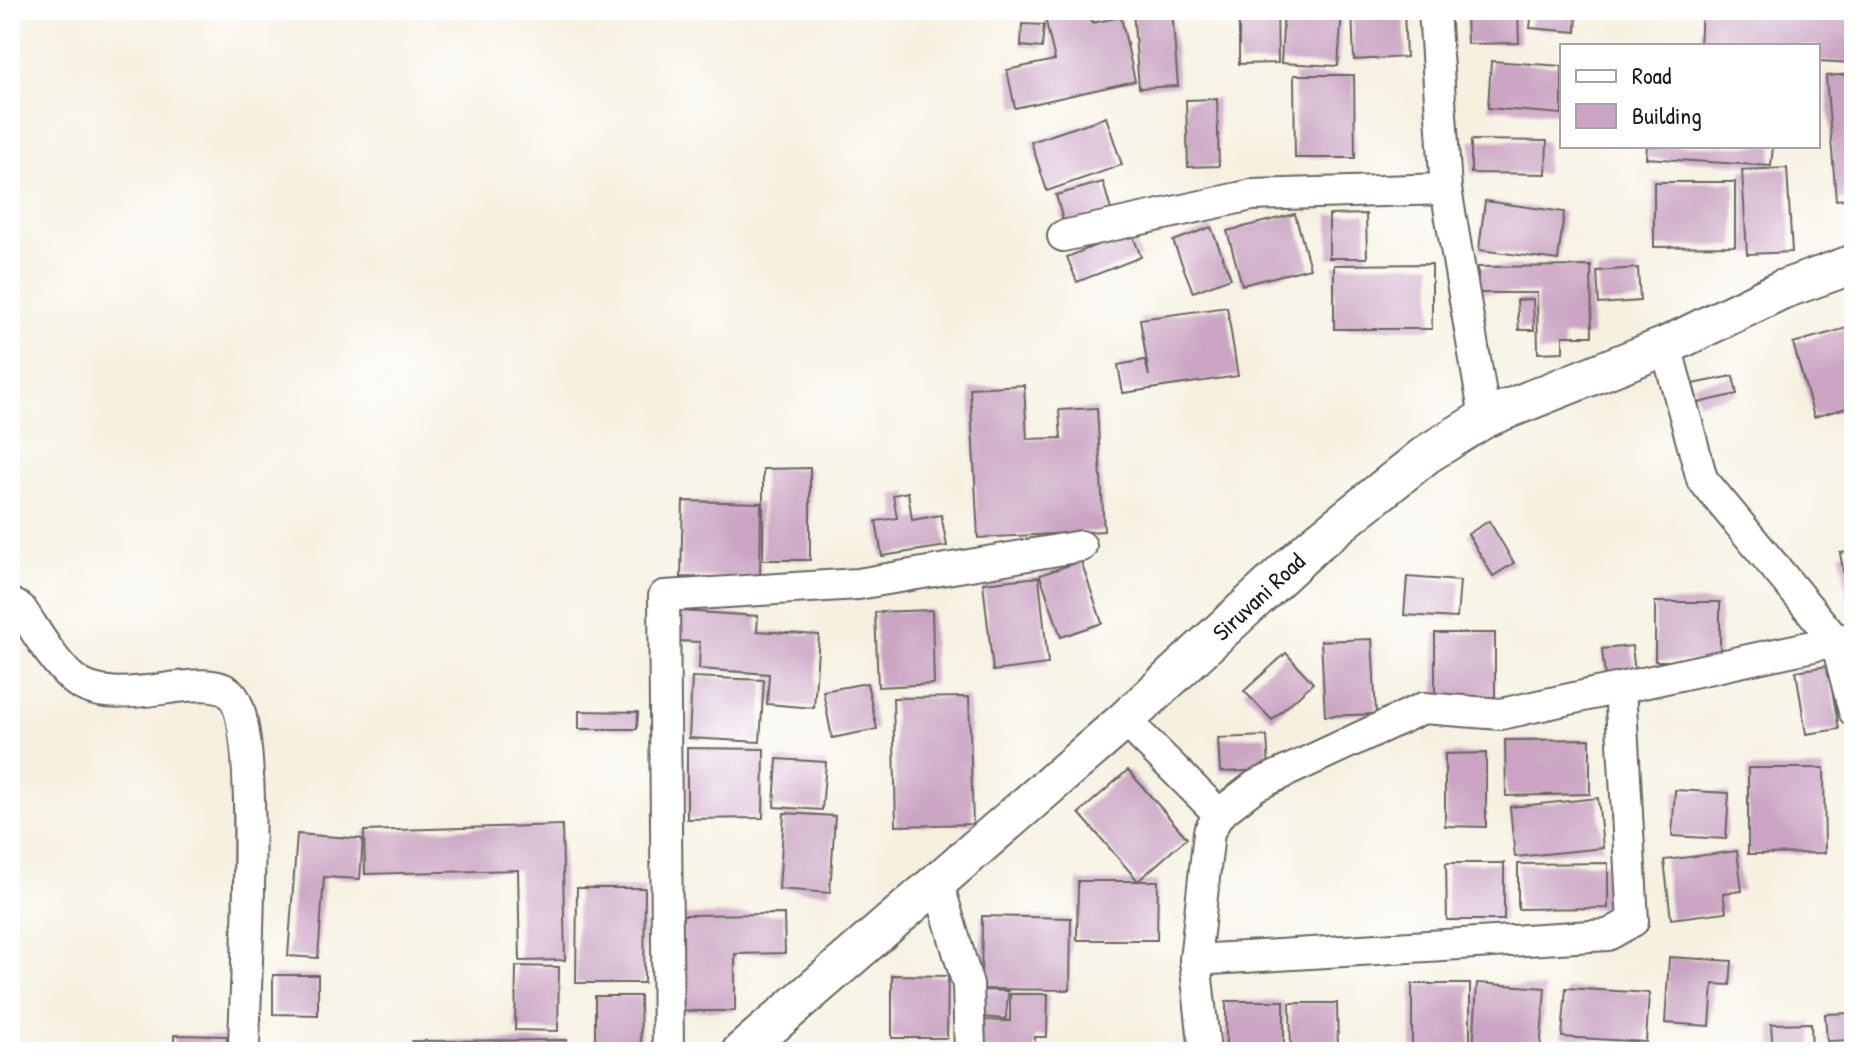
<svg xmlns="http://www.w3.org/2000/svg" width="1864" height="1062" viewBox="0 0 1864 1062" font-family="'Patrick Hand',sans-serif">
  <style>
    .building { fill: #caa4c2 }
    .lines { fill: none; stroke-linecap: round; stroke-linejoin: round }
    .minor-casing { stroke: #686661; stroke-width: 34 }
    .tertiary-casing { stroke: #686661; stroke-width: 42 }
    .minor { stroke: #fff; stroke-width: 30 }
    .tertiary { stroke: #fff; stroke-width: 38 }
    .labels { text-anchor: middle; stroke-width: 6; stroke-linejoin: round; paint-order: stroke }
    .street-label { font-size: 24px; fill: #1c1c1c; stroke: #fff }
  </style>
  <rect width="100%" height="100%" fill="#fff"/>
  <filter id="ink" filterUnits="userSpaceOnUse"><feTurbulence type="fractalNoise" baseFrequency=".0125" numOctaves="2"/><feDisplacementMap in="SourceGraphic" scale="16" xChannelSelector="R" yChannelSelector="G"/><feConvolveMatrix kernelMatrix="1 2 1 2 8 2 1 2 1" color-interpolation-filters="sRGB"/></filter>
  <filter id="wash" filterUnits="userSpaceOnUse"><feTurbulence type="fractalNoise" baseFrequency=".006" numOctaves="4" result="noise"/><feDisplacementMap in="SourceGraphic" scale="32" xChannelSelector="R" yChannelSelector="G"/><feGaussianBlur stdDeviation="1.8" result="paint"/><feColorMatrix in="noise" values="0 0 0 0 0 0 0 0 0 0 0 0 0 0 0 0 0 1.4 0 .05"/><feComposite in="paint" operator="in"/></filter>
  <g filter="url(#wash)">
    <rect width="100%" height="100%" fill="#f5f0e0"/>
    <g id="blocks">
      <g class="building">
        <polygon points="1090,10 1092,23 1121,17 1135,81 1015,108 1007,70 1055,60 1045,18"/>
        <polygon points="1133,10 1172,10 1178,86 1139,88"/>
        <polygon points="1239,10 1277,10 1278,63 1239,64"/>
        <polygon points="1284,10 1342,10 1338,66 1281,63"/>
        <polygon points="1352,10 1404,10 1406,57 1354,60"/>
        <polygon points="1466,10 1518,10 1519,43 1467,44"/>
        <polygon points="1532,10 1577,10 1576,32 1530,28"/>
        <polygon points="1702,10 1854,10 1854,63 1818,61 1818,46 1700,46"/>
        <polygon points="1022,24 1044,25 1042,48 1021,46"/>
        <polygon points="1491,61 1562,66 1562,114 1488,108"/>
        <polygon points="1854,74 1854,198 1836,200 1826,76"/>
        <polygon points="1294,75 1354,75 1355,158 1295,158"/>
        <polygon points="1217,99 1219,166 1188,167 1186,100"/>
        <polygon points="1106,117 1122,165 1047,191 1031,142"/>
        <polygon points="1471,140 1547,141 1546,174 1471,173"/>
        <polygon points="1647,146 1773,146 1771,166 1646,158"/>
        <polygon points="1787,168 1792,252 1747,254 1742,170"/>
        <polygon points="1103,182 1111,210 1064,224 1056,195"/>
        <polygon points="1654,182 1735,182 1735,246 1654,247"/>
        <polygon points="1485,201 1564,212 1558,260 1479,250"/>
        <polygon points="1295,214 1310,268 1242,285 1227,231"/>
        <polygon points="1366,214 1367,258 1329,258 1329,215"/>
        <polygon points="1211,227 1231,278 1193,292 1173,241"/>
        <polygon points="1131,231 1141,257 1077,282 1067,257"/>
        <polygon points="1432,264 1432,329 1334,329 1334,265"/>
        <polygon points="1591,266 1592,336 1563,336 1563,352 1538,353 1537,293 1478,293 1478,267"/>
        <polygon points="1638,268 1640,301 1599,304 1597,271"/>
        <polygon points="1533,299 1534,330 1519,330 1517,300"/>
        <polygon points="1227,307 1238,376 1123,393 1118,365 1145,360 1149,376 1140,319"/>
        <polygon points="1854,326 1854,406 1814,417 1793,343"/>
        <polygon points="1733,376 1737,394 1698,403 1693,384"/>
        <polygon points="1024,385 1027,439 1061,438 1059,410 1097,408 1104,531 978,538 970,388"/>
        <polygon points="810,468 810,560 763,560 763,469"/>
        <polygon points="908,492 912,520 941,515 947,546 882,556 876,521 897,518 893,495"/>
        <polygon points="683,501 761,503 760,578 681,577"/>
        <polygon points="1489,521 1514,563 1493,576 1468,534"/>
        <polygon points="1854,551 1854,616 1851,617 1840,553"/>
        <polygon points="1081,561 1102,623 1061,637 1040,575"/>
        <polygon points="1039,577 1048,664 993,671 983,583"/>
        <polygon points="1407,577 1460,581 1457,618 1404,615"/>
        <rect x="1655" y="602" width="65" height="59"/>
        <polygon points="932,610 934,684 878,687 875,612"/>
        <polygon points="680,611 758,616 757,631 819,635 814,708 767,704 769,674 699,669 700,642 678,641"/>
        <rect x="1435" y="633" width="60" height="64"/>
        <polygon points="1372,639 1376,714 1325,716 1321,641"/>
        <polygon points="1632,646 1635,674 1605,677 1602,649"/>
        <polygon points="1286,653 1313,683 1272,720 1244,691"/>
        <polygon points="1828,666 1839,729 1806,734 1796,671"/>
        <polygon points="692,677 764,680 760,742 689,738"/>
        <polygon points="867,683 877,729 832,738 823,691"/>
        <polygon points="969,697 973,824 896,826 893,698"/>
        <polygon points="579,711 638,712 637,729 579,729"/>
        <polygon points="1267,736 1269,770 1220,772 1218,738"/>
        <polygon points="1590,739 1590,794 1506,796 1505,740"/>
        <polygon points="687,748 764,749 763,818 687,819"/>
        <polygon points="1486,753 1486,827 1445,826 1445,754"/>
        <polygon points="777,759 826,762 822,810 774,807"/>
        <polygon points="1748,768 1824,768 1825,853 1748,854"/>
        <polygon points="1128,770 1187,838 1138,881 1079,813"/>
        <polygon points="1675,790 1729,793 1726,839 1672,836"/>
        <polygon points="1598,798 1603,848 1515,857 1510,807"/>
        <polygon points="784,813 835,816 830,893 779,889"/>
        <polygon points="562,825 565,960 520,961 518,870 365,874 364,831"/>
        <polygon points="297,834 363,839 360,879 324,877 318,958 288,956"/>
        <polygon points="1737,851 1742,891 1723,893 1726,912 1671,919 1664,860"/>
        <polygon points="1446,863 1504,863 1504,920 1447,920"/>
        <polygon points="1608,863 1608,908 1518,909 1518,864"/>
        <polygon points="1078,881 1158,881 1157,940 1077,940"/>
        <polygon points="577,888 645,888 644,983 576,983"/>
        <polygon points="784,914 785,953 735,954 735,1011 679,1011 683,915"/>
        <polygon points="982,916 1071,918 1070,990 981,989"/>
        <polygon points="1669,957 1732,961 1730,985 1713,984 1710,1026 1665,1023"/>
        <polygon points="516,966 559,967 558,1031 515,1030"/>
        <polygon points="273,975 318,975 318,1015 273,1014"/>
        <polygon points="892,975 948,976 947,1038 892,1038"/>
        <polygon points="1477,983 1545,988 1540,1052 1473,1052"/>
        <rect x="1412" y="984" width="58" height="64"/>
        <polygon points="1566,988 1649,993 1646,1042 1562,1037"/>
        <polygon points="981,990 1008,991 1006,1019 980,1017"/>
        <polygon points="1010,994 1048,994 1047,1037 1035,1037 1035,1052 978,1052 978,1020 1010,1021"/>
        <polygon points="595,996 640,996 641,1052 595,1052"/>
        <rect x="1226" y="1001" width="58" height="51"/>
        <polygon points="1290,1003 1337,1003 1338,1052 1291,1052"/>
        <polygon points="1854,1013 1854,1040 1827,1041 1825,1014"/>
        <polygon points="1811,1023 1812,1052 1773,1052 1771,1024"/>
        <polygon points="174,1035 227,1036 226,1052 174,1052"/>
        <polygon points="567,1040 567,1052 412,1052 412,1041"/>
        <polygon points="784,1046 825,1049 824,1052 784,1052"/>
      </g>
    </g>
  </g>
  <g filter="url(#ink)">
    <use href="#blocks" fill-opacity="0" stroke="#686661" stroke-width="2"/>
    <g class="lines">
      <defs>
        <g id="minor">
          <polyline points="1434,10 1446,189 1485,418"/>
          <polyline points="1063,236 1252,195 1446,189"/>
          <polyline points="1666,346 1702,479 1836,641 1854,711"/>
          <path d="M10,603l11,6c15,22 31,51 51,69 41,37 131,-11 159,16 32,31 13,301 13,358"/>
          <polyline points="1125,720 1219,814 1255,786 1423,708 1501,714 1854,637"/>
          <polyline points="938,883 968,985 970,1052"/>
          <polyline points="1195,960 1608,935 1633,921 1620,688"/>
          <polyline points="668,1052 664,596 858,584 1081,546"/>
          <polyline points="1205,1052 1195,960 1209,832 1219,814"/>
        </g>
        <polyline id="tertiary" points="741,1052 1125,720 1315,544 1427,454 1485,418 1666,346 1781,290 1854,264"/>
      </defs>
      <use href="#minor" class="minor-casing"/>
      <use href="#tertiary" class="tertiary-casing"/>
      <use href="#minor" class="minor"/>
      <use href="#tertiary" class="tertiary"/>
    </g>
  </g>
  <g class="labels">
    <g class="street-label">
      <text transform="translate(1259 597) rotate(-43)" y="8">Siruvani Road</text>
    </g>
  </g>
  <rect width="1864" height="1062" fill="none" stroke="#fff" stroke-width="40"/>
  <rect x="1560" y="44" width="260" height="104" fill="#ffffff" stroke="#a4a4a4" stroke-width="2"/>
  <rect x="1576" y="70" width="40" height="12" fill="#ffffff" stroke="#a4a4a4" stroke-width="2"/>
  <text x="1632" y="84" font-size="24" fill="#1c1c1c">Road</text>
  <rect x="1576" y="104" width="40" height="24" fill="#caa4c2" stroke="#a4a4a4" stroke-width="2"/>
  <text x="1632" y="124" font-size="24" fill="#1c1c1c">Building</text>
</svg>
